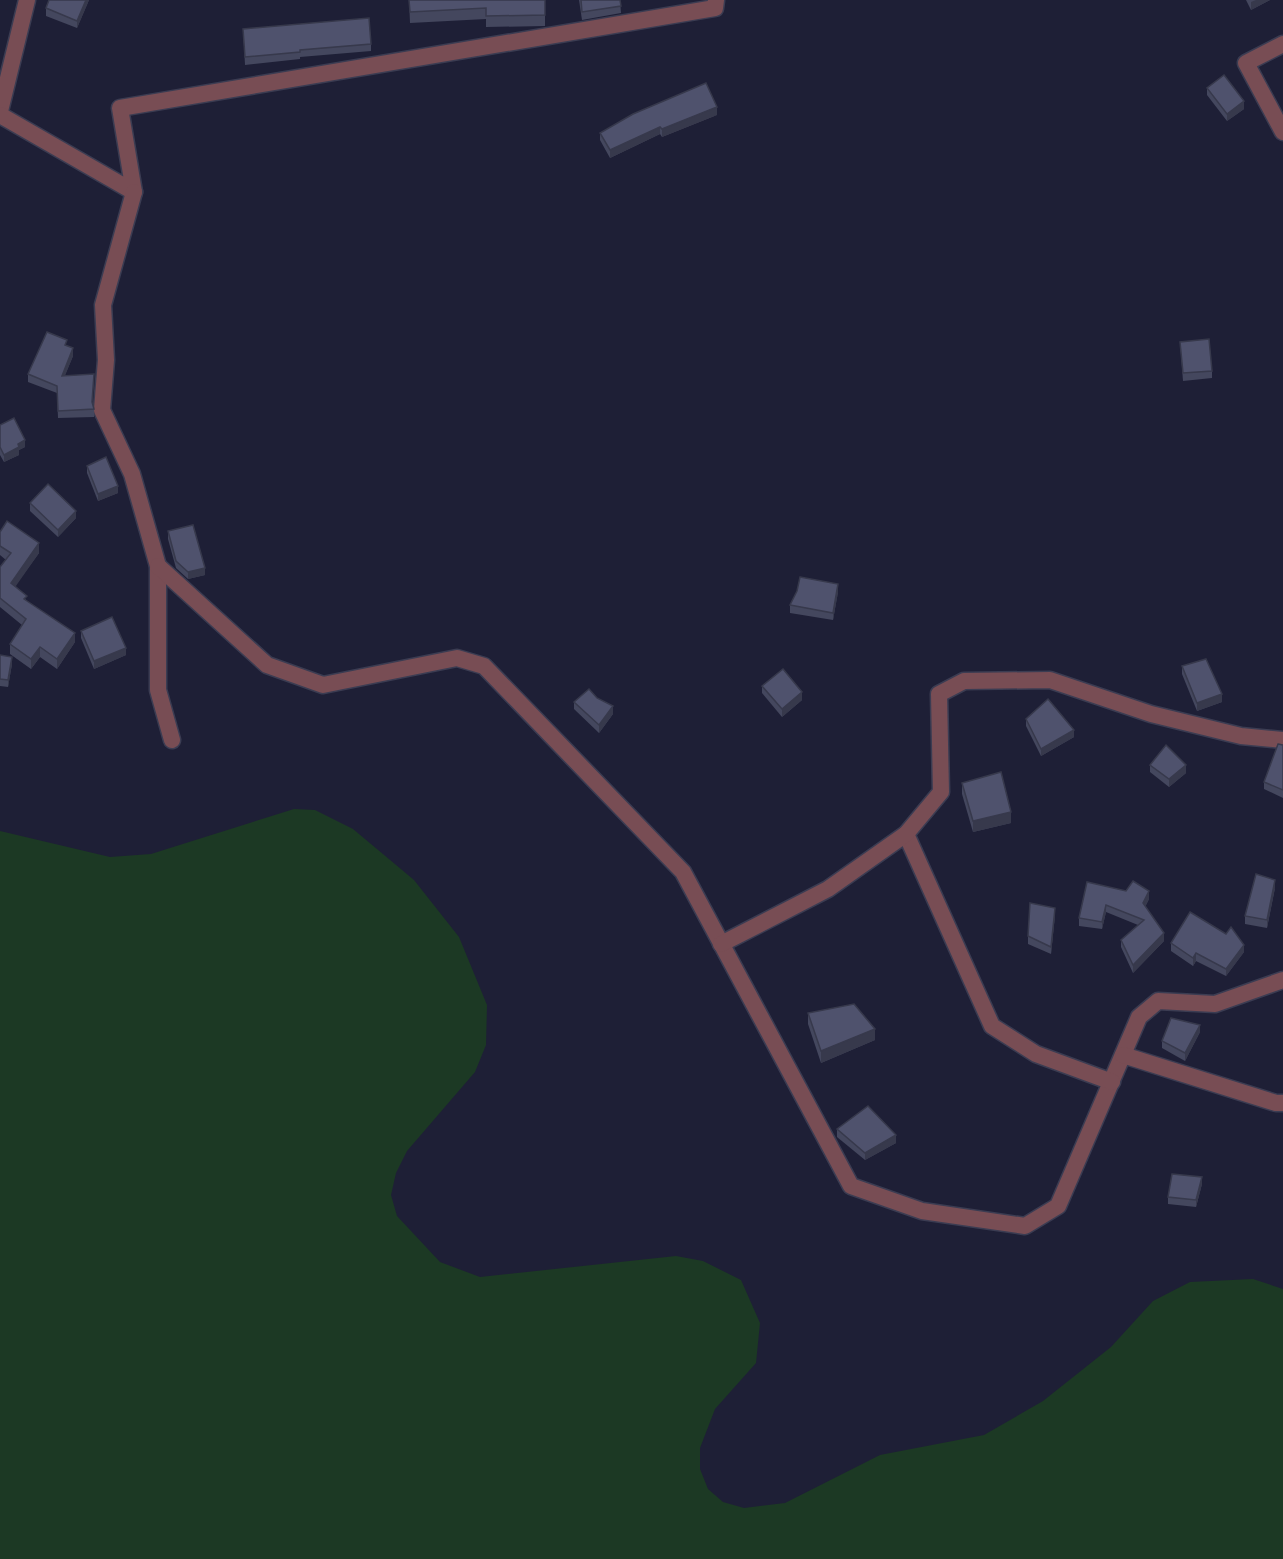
<svg xmlns="http://www.w3.org/2000/svg" width="1283" height="1559" viewBox="0 0 1283 1559" font-family="Mulish,sans-serif">
  <style>
    .green { fill: #1c3924 }
    .lines { fill: none; stroke-linecap: round; stroke-linejoin: round }
    .minor-casing { stroke: #3b3c52; stroke-width: 19 }
    .minor { stroke: #784d54; stroke-width: 16 }
    .wall { fill: #44475e }
    .shaded-wall { fill: #37394c }
    .building { fill: #4f526d; stroke: #37394c; stroke-width: 1.5 }
  </style>
  <rect width="100%" height="100%" fill="#1e1f36"/>
  <polygon class="green" points="294,809 315,810 353,829 414,880 459,937 487,1005 486,1045 475,1072 407,1151 396,1173 391,1195 397,1216 440,1262 480,1277 676,1256 703,1261 741,1280 760,1323 756,1363 715,1409 700,1448 700,1469 708,1489 723,1502 744,1508 785,1503 880,1455 984,1435 1043,1401 1111,1347 1153,1301 1190,1282 1253,1279 1283,1289 1283,1559 0,1559 0,831 110,857 151,854"/>
  <g class="lines">
    <defs>
      <g id="minor">
        <polyline points="1283,44 1246,63 1283,132"/>
        <polyline points="0,111 27,0"/>
        <polyline points="0,115 134,192 120,108 715,8 716,0"/>
        <polyline points="134,192 103,305 106,360 102,410 132,474 158,566 158,690 172,740"/>
        <polyline points="158,566 267,665 323,685 457,658 484,666 683,872 851,1186 922,1211 1025,1226 1058,1206 1139,1017 1158,1001 1215,1004 1283,980"/>
        <polyline points="906,834 992,1026 1036,1054 1112,1082"/>
        <polyline points="721,944 828,889 906,834 941,792 939,694 964,681 1050,680 1151,714 1241,736 1283,740"/>
        <polyline points="1123,1055 1276,1103 1283,1103"/>
      </g>
    </defs>
    <use href="#minor" class="minor-casing"/>
    <use href="#minor" class="minor"/>
  </g>
  <g class="wall">
    <polygon points="89,0 77,28 46,16 46,8"/>
    <polygon points="409,0 545,0 545,26 486,27 486,19 410,23"/>
    <polygon points="579,0 620,0 621,13 582,20"/>
    <polygon points="1246,0 1270,0 1251,10"/>
    <polygon points="243,29 371,44 371,51 300,57 300,59 245,65"/>
    <polygon points="1207,88 1244,109 1227,121 1207,95"/>
    <polygon points="717,115 662,137 660,134 610,158 600,140 600,133"/>
    <polygon points="1180,342 1212,371 1212,378 1183,381"/>
    <polygon points="67,346 73,356 65,375 94,381 92,403 94,409 94,417 58,418 57,393 28,382 28,374"/>
    <polygon points="0,425 25,447 19,450 19,455 4,462 0,455"/>
    <polygon points="87,466 118,493 98,501 87,473"/>
    <polygon points="30,503 76,518 58,537 30,511"/>
    <polygon points="168,531 205,575 188,579 176,568 168,539"/>
    <polygon points="0,532 39,553 15,586 27,601 75,642 57,669 40,657 31,669 10,654 10,644 22,625 0,607 0,567 6,560 0,555"/>
    <polygon points="838,592 833,620 790,613 790,605"/>
    <polygon points="81,631 126,655 94,669 81,638"/>
    <polygon points="0,655 12,664 8,687 0,686"/>
    <polygon points="1182,666 1222,702 1197,711 1182,674"/>
    <polygon points="762,686 802,700 782,717 762,693"/>
    <polygon points="574,702 613,714 599,733 574,709"/>
    <polygon points="1026,719 1074,737 1041,756 1026,726"/>
    <polygon points="1283,745 1283,798 1264,789 1264,782"/>
    <polygon points="1150,765 1186,773 1169,787 1150,772"/>
    <polygon points="962,783 1011,823 973,832 962,794"/>
    <polygon points="1087,882 1149,899 1145,907 1164,941 1133,973 1121,947 1121,940 1138,925 1106,912 1102,929 1079,926 1079,918"/>
    <polygon points="1275,888 1267,928 1245,924 1245,916"/>
    <polygon points="1055,915 1051,954 1028,944 1028,936"/>
    <polygon points="1171,943 1244,952 1226,976 1196,961 1193,966 1171,951"/>
    <polygon points="808,1013 875,1040 821,1063 808,1024"/>
    <polygon points="1200,1032 1185,1061 1162,1048 1162,1041"/>
    <polygon points="837,1129 896,1143 865,1160 837,1137"/>
    <polygon points="1202,1184 1196,1207 1168,1204 1168,1197"/>
  </g>
  <g class="shaded-wall">
    <polygon points="86,0 89,0 77,28 77,21"/>
    <polygon points="1256,0 1270,0 1251,10 1251,2"/>
    <polygon points="1244,101 1244,109 1227,121 1227,114"/>
    <polygon points="717,107 717,115 662,137 662,129"/>
    <polygon points="660,127 660,134 610,158 610,150"/>
    <polygon points="73,348 73,356 62,383 62,376"/>
    <polygon points="25,440 25,447 19,450 19,455 4,462 4,455 18,444"/>
    <polygon points="118,486 118,493 98,501 98,494"/>
    <polygon points="76,511 76,518 58,537 58,530"/>
    <polygon points="39,543 39,553 11,593 11,583"/>
    <polygon points="205,568 205,575 188,579 188,572"/>
    <polygon points="838,584 838,592 833,620 833,613"/>
    <polygon points="75,633 75,642 57,669 57,659"/>
    <polygon points="40,647 40,657 31,669 31,659"/>
    <polygon points="126,648 126,655 94,669 94,661"/>
    <polygon points="12,657 12,664 8,687 8,680"/>
    <polygon points="802,692 802,700 782,717 782,709"/>
    <polygon points="1222,694 1222,702 1197,711 1197,703"/>
    <polygon points="613,706 613,714 599,733 599,725"/>
    <polygon points="1074,730 1074,737 1041,756 1041,749"/>
    <polygon points="1186,765 1186,773 1169,787 1169,779"/>
    <polygon points="1011,812 1011,823 973,832 973,821"/>
    <polygon points="1275,880 1275,888 1267,928 1267,920"/>
    <polygon points="1149,891 1149,899 1143,911 1143,903"/>
    <polygon points="1106,905 1106,912 1102,929 1102,922"/>
    <polygon points="1055,908 1055,915 1051,954 1051,947"/>
    <polygon points="1164,933 1164,941 1133,973 1133,965"/>
    <polygon points="1244,945 1244,952 1226,976 1226,969"/>
    <polygon points="1196,953 1196,961 1193,966 1193,958"/>
    <polygon points="1200,1025 1200,1032 1185,1061 1185,1053"/>
    <polygon points="875,1029 875,1040 821,1063 821,1051"/>
    <polygon points="896,1135 896,1143 865,1160 865,1153"/>
    <polygon points="1202,1177 1202,1184 1196,1207 1196,1200"/>
  </g>
  <g class="building">
    <polygon points="49,0 86,0 77,21 46,8"/>
    <polygon points="409,0 545,0 545,15 486,16 486,8 410,12"/>
    <polygon points="581,0 620,0 621,6 582,12"/>
    <polygon points="369,18 371,44 300,50 300,52 245,57 243,29"/>
    <polygon points="1224,75 1244,101 1227,114 1207,88"/>
    <polygon points="706,83 717,107 662,129 660,127 610,150 600,133 633,114"/>
    <polygon points="47,332 67,340 65,345 73,348 62,376 94,374 92,402 94,409 58,411 57,386 28,374"/>
    <polygon points="1209,339 1212,371 1183,373 1180,342"/>
    <polygon points="14,418 25,440 18,444 19,447 4,455 0,447 0,425"/>
    <polygon points="106,457 118,486 98,494 87,466"/>
    <polygon points="48,484 76,511 58,530 30,503"/>
    <polygon points="7,521 39,543 11,583 27,596 24,599 75,633 57,659 40,647 31,659 10,644 26,619 0,598 0,567 11,553 0,546 0,532"/>
    <polygon points="193,525 205,568 188,572 176,561 168,531"/>
    <polygon points="800,577 838,584 833,613 790,605 797,591"/>
    <polygon points="112,617 126,648 94,661 81,631"/>
    <polygon points="0,655 12,657 8,680 0,679"/>
    <polygon points="1206,659 1222,694 1197,703 1182,666"/>
    <polygon points="783,669 802,692 782,709 762,686"/>
    <polygon points="589,689 597,698 613,706 599,725 574,702"/>
    <polygon points="1048,699 1074,730 1041,749 1026,719"/>
    <polygon points="1278,744 1283,745 1283,790 1264,782"/>
    <polygon points="1166,745 1186,765 1169,779 1150,765"/>
    <polygon points="1001,772 1011,812 973,821 962,783"/>
    <polygon points="1256,874 1275,880 1267,920 1245,916"/>
    <polygon points="1133,881 1149,891 1143,903 1164,933 1133,965 1121,940 1144,920 1106,905 1102,922 1079,918 1087,882 1126,891"/>
    <polygon points="1030,903 1055,908 1051,947 1028,936"/>
    <polygon points="1190,912 1226,934 1231,927 1244,945 1226,969 1196,953 1193,958 1171,943"/>
    <polygon points="854,1004 875,1029 821,1051 808,1013"/>
    <polygon points="1171,1018 1200,1025 1185,1053 1162,1041"/>
    <polygon points="868,1106 896,1135 865,1153 837,1129"/>
    <polygon points="1172,1174 1202,1177 1196,1200 1168,1197"/>
  </g>
</svg>
